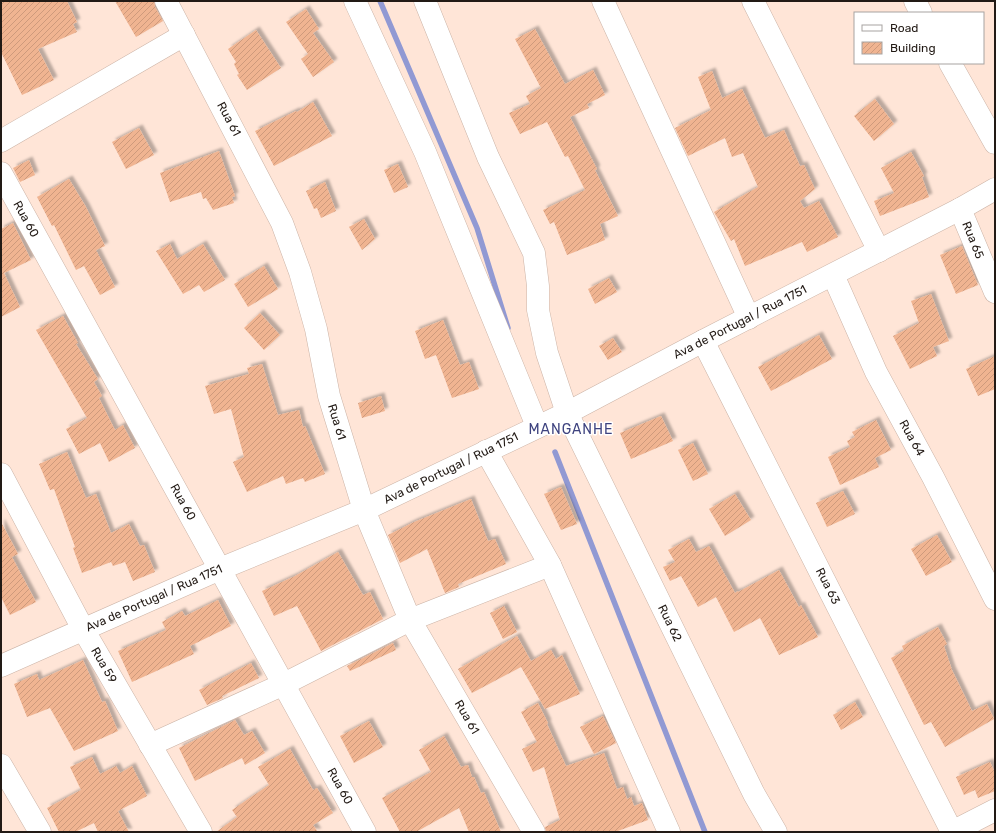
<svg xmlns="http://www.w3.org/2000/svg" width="996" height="833" viewBox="0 0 996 833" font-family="Rubik,sans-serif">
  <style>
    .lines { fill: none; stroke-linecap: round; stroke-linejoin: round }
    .stream { stroke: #9199d3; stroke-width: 5.5 }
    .building { fill: url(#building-hatch); filter: url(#shadow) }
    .minor-casing { stroke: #ccb4a7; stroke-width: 23 }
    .minor { stroke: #fff; stroke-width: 22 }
    .labels { text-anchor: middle; stroke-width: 3; stroke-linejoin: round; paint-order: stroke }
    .street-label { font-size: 12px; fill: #221a15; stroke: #fff }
    .quarter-label { font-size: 14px; letter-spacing: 1px; fill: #3e437f; stroke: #fff }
  </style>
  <defs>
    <pattern id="building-hatch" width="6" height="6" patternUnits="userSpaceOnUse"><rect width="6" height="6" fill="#f0b491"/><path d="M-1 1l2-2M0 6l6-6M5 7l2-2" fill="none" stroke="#ce9a7c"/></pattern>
    <filter id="shadow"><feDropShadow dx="3.5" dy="-3.5" stdDeviation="1" flood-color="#0004"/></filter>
  </defs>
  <rect width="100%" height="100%" fill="#ffe5d7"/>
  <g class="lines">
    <g class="stream">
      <polyline points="380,1 477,228 508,328"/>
      <polyline points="555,452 705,832"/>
    </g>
  </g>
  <g class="building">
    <polygon points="1,1 67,1 77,22 73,24 77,32 38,49 54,80 22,95 1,52"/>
    <polygon points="115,1 154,1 155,7 163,21 136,37"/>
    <polygon points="306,9 319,29 313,33 334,62 313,77 301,59 308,54 286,22"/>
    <polygon points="535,29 565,84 593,70 605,95 587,104 589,108 570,117 597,169 595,170 618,216 600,224 605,240 567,255 554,222 550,224 543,210 585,190 568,156 565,157 547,122 520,134 509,113 530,104 526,96 541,88 515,39"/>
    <polygon points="256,30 281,68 247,90 237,75 239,74 234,64 236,62 228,49"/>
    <polygon points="712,71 722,98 742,89 765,138 784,130 800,166 804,165 815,189 800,201 804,208 819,201 838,237 807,252 802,242 745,266 734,239 731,241 714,212 758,187 743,153 732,157 725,138 688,156 675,128 711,110 698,77"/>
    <polygon points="875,99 894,124 874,141 854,116"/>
    <polygon points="313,102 332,136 274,166 255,131 296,111 297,112"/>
    <polygon points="139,128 154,155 126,169 112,142"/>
    <polygon points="219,151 235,196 232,197 234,203 213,210 206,198 203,199 201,192 170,202 160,173"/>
    <polygon points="911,152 924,176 922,177 929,197 880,216 874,201 894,193 881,168"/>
    <polygon points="29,160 35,175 20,182 13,168"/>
    <polygon points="398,164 408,187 394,193 384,170"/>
    <polygon points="69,179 86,207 105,246 96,250 115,287 100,295 84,266 76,270 54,225 52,226 37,197"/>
    <polygon points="325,182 336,211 321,218 317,208 314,209 306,191"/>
    <polygon points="364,219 375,239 362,250 349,227"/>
    <polygon points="13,223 31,260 4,273 20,307 1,317 1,229"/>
    <polygon points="170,244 177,259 203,244 225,280 204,292 199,285 183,294 156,251"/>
    <polygon points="962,246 978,285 956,294 940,255"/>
    <polygon points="264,266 278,289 248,307 234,284"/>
    <polygon points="609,278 617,292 595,304 588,289"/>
    <polygon points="931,294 949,341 933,347 937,356 910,369 893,336 919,323 911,301"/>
    <polygon points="260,313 280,335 264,350 244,328"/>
    <polygon points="63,316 78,343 76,344 98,379 94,382 102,396 99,398 115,430 123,425 135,448 109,462 100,443 79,454 66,429 87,418 36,330"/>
    <polygon points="443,320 460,365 469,362 479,389 452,398 436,355 425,359 415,331"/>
    <polygon points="819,335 832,359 771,391 758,367"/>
    <polygon points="613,338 622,352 608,360 599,346"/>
    <polygon points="995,356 995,389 978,396 966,369"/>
    <polygon points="262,364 278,415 299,410 303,427 305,426 325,474 305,482 303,478 286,484 283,476 247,492 233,462 244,457 231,409 214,414 205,386 249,374 247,368"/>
    <polygon points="381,396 385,411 362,418 358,403"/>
    <polygon points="661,416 673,441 631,459 620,433"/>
    <polygon points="876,420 891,450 875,458 879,467 840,485 828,457 850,447 847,441 855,437 852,432"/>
    <polygon points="693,443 708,474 693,481 678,450"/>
    <polygon points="67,452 86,498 96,494 111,533 129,524 140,546 144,545 155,572 133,581 125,562 113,566 111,562 82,573 73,548 75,547 54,489 50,490 39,464"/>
    <polygon points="561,487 577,524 561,530 544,494"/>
    <polygon points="843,491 855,514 827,527 816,503"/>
    <polygon points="735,494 751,520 725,536 709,509"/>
    <polygon points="471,499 488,541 495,539 506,564 458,584 459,587 445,593 427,549 400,563 388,535 414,522"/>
    <polygon points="1,522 18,554 12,557 36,602 10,615 1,597"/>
    <polygon points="937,535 952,562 926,576 911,549"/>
    <polygon points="689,539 696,552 709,546 735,593 738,591 738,592 779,570 799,607 801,605 818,637 779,655 760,618 734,632 716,597 698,607 681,576 670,581 663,567 675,562 668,550"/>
    <polygon points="338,552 363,595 370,592 383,619 321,651 297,606 274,616 262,591 295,576"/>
    <polygon points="218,600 231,626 190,646 194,654 132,682 118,651 166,630 162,622 182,611 185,616"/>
    <polygon points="504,606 517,632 503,639 490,613"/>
    <polygon points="938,627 947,644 944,646 952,670 972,711 987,704 994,719 945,747 931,722 924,725 891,658 904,651 902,646"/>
    <polygon points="517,636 531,661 551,650 556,659 562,655 580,694 545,709 521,667 472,693 458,669"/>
    <polygon points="393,643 396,650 350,671 347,666"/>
    <polygon points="83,660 102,702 105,701 118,731 74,751 50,708 27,717 14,684 37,674 39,680"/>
    <polygon points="251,663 259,678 222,696 223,698 207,705 199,690"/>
    <polygon points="855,702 863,717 841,730 833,715"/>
    <polygon points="538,703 548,723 547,724 566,766 604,753 617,789 623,787 627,799 631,797 634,806 642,803 648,820 615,832 546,832 545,827 560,820 544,767 533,772 522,749 537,742 521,712"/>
    <polygon points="603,716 616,743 594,754 580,727"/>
    <polygon points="235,720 244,735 252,731 265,753 245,765 242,758 195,781 179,748"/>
    <polygon points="369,721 383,747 354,763 340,736"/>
    <polygon points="444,736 461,767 468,765 472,777 474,777 481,793 484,792 501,832 469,832 459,808 416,832 400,832 382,798 431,772 419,750"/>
    <polygon points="290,749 313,790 317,788 333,813 313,825 318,832 216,832 237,817 232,810 269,785 258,767"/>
    <polygon points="92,757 100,774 116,766 120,773 132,766 147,796 118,811 129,832 98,832 94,823 75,832 59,832 47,808 81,790 70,767"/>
    <polygon points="990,762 995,773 995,791 978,798 975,790 964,795 956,777"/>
  </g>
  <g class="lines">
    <defs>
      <g id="minor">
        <polyline points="166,1 282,223 300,272 316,329 329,396 364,510 410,620 534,832"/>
        <polyline points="355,1 425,152 537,426"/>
        <polyline points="425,1 488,157 534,253 538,286 538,310 547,353 567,413 754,794 776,832"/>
        <polyline points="603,1 749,318"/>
        <polyline points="753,1 879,251"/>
        <polyline points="915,1 921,13"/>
        <polyline points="950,63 995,143"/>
        <polyline points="1,141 184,35"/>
        <polyline points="1,173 365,832"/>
        <polyline points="960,209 995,292"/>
        <polyline points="833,275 876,372 933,477 995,599"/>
        <polyline points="703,341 952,832"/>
        <polyline points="486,451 550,565 669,832"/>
        <polyline points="1,474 83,629 201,832"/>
        <polyline points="1,666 220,569 364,510 567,413 703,341 960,209 995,189"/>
        <polyline points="150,745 284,684 410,620 550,565"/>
        <polyline points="1,765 40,832"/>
        <polyline points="952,832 995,810"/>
      </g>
    </defs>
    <use href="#minor" class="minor-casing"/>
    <use href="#minor" class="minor"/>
  </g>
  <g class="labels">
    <g class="street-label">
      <text transform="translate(229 119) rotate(62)" y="4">Rua 61</text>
      <text transform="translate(26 219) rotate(61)" y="4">Rua 60</text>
      <text transform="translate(973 240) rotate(68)" y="4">Rua 65</text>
      <text transform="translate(740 322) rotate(-27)" y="4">Ava de Portugal / Rua 1751</text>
      <text transform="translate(337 422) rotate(73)" y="4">Rua 61</text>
      <text transform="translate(912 438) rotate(61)" y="4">Rua 64</text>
      <text transform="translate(451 468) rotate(-26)" y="4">Ava de Portugal / Rua 1751</text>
      <text transform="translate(183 502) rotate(61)" y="4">Rua 60</text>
      <text transform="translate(828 586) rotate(63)" y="4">Rua 63</text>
      <text transform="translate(154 598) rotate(-24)" y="4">Ava de Portugal / Rua 1751</text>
      <text transform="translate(670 623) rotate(64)" y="4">Rua 62</text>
      <text transform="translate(104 665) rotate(60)" y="4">Rua 59</text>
      <text transform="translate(467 717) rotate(60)" y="4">Rua 61</text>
      <text transform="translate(340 786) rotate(61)" y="4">Rua 60</text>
    </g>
    <g class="quarter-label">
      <text x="571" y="434">MANGANHE</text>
    </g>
  </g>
  <rect width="996" height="833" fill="none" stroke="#221a15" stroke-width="4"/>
  <rect x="854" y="12" width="130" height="52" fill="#ffffff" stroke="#a7a3a1"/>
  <rect x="862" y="25" width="20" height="6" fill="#ffffff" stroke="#a7a3a1"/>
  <text x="890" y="32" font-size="12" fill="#221a15">Road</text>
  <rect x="862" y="42" width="20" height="12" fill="url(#building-hatch)" stroke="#a7a3a1"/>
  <text x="890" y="52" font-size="12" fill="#221a15">Building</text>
</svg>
